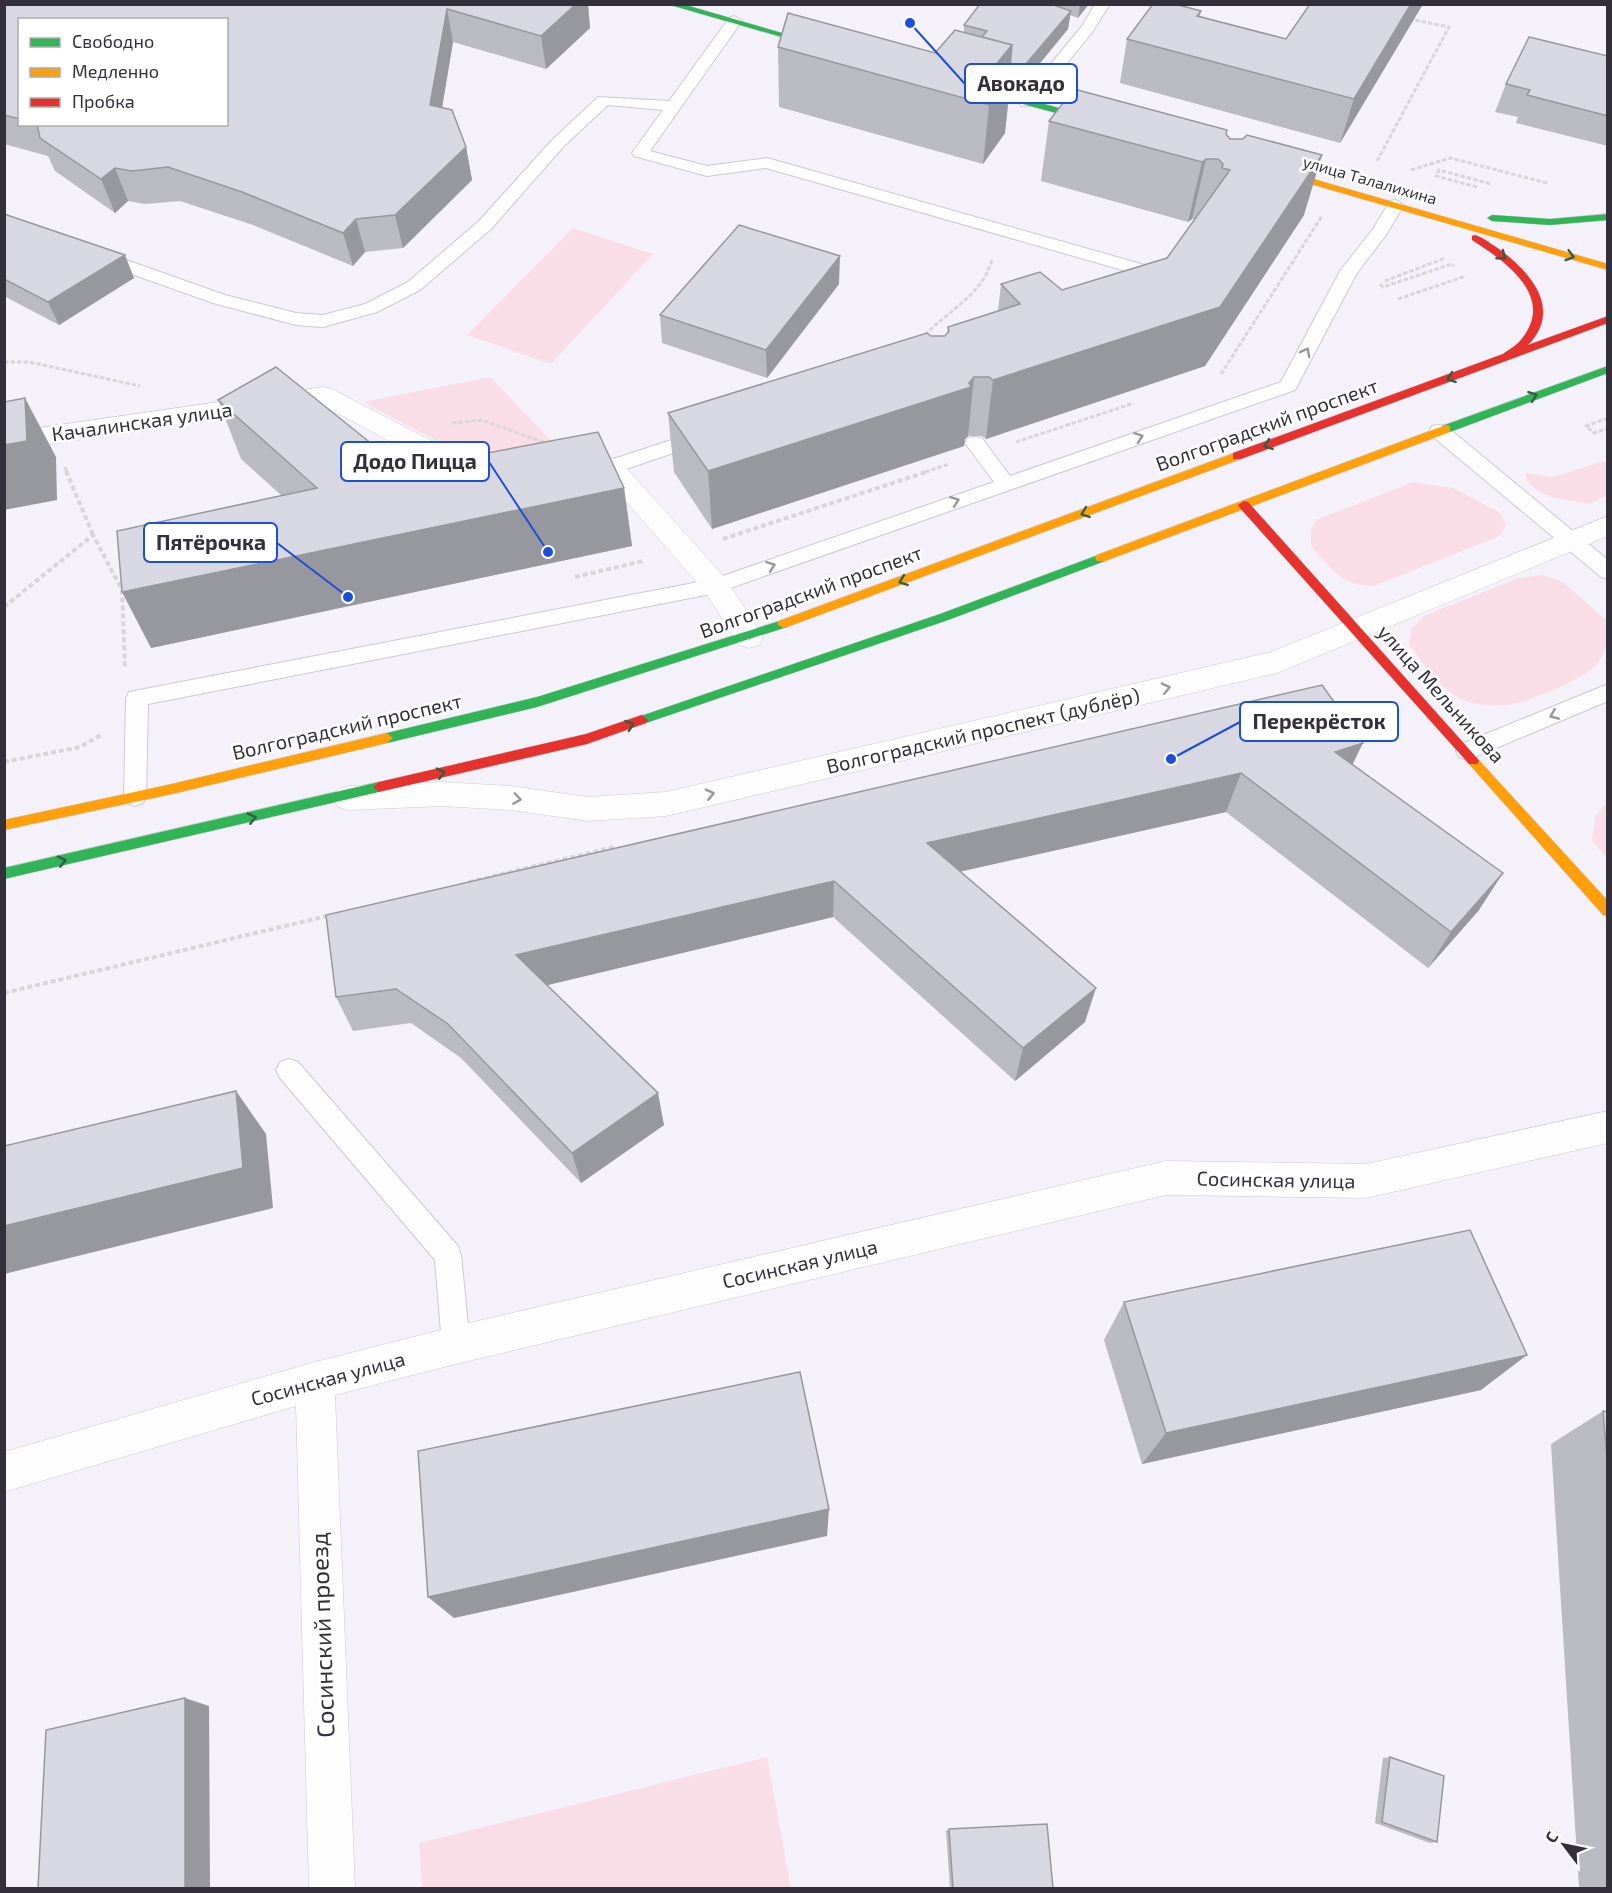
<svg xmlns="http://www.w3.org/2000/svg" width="1612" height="1893" viewBox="0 0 1612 1893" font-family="'Exo 2',sans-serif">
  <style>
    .green { fill: #fadee7 }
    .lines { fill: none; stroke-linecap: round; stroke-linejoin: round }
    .lane-casing { stroke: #ccc9d2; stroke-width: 2 }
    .street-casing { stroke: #ccc9d2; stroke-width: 1 }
    .fast-casing { stroke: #ccc9d2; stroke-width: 1 }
    .slow-casing { stroke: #ccc9d2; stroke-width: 1 }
    .jam-casing { stroke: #ccc9d2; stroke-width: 1 }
    .path-far1 { stroke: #d7d6d9; stroke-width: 3; stroke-dasharray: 4.5 2; stroke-linecap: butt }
    .path { stroke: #d7d6d9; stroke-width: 4; stroke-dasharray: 5 3; stroke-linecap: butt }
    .lane { fill: #fdfdfe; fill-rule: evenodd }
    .street { fill: #fdfdfe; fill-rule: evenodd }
    .fast { fill: #30b455; fill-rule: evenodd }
    .slow { fill: #ff9f0a; fill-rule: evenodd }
    .jam { fill: #e5322d; fill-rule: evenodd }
    .wall { fill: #babac2; fill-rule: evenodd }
    .shaded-wall { fill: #97979e }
    .building { fill: #d8d8e2; stroke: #97979e; stroke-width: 1.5 }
    .oneway { stroke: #335e44 }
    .oneway2 { stroke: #98969c }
    .labels { text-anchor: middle; stroke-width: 5; stroke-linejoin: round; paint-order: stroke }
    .far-street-label { font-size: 16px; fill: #34303b; stroke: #fff }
    .street-label { font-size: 20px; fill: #34303b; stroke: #fff }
    .near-street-label { font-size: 24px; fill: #34303b; stroke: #fff }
    .leader { fill: none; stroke: #1d4ed8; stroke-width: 2 }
    .callout-dot { fill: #1d4ed8; stroke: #fff; stroke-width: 2 }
    .callout { fill: #fff; stroke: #1d4ed8; stroke-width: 2 }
    .callout-label { font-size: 21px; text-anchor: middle; font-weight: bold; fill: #34303b }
  </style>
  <rect width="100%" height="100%" fill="#f4f1fa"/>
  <g class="green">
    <polygon points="573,228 653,254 551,364 467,335"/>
    <polygon points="490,377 566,456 496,472 363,402"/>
    <polygon points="1601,462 1607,462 1607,495 1590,504 1554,498 1539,492 1526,480 1526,473 1553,477"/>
    <path d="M1413,482l40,6 46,24 7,13 -6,11 -126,50c-32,1 -43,-18 -63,-40v-16l5,-10z"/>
    <path d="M1543,575l20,7 44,39c1,17 1,30 -11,44 -11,13 -65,36 -83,39 -18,3 -37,2 -54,-6 -22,-12 -36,-35 -50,-54l2,-15 13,-13 94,-38z"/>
    <polygon points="1607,802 1607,858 1592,841 1595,817"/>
    <polygon points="767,1757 791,1888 422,1888 419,1843"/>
  </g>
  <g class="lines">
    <defs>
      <g id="lane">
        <polygon points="1095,4 1110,4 1093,31 1033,106 1021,106 1019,103 1021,100 1082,26"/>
        <polygon points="734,16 742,21 650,151 707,166 767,158 1166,271 1169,275 1166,279 1154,279 766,168 707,176 634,156 632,153 663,110 608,105 564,146 491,229 420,290 377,312 323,327 296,325 213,303 95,261 92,257 95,253 107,253 225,295 296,313 323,315 365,304 408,282 479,221 552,140 598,97 669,101 729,18"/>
        <polygon points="1396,200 1404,205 1386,235 1357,273 1295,390 716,593 148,704 146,797 143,803 135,806 127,803 124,797 126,698 129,692 714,579 994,482 965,443 968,438 975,437 982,438 1010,476 1281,382 1340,271 1373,229 1390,201"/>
        <polygon points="1439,425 1446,426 1608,560 1608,579 1601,577 1432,436 1429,431 1432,426"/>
        <polygon points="702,430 709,431 712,436 709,441 611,474 604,472 601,467 604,462"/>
        <polygon points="1608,684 1608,701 1475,757 1467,760 1459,757 1456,751 1459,745"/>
        <polygon points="289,1059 298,1062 458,1246 461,1255 470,1345 466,1355 456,1359 446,1355 442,1345 435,1260 280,1078 276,1070 280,1062"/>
      </g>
      <g id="street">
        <polygon points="323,387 332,389 497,475 501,482 497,489 488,491 479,489 320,404 4,451 4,433"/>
        <polygon points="611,458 620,461 726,579 763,637 759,645 749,648 739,645 706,593 605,477 577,482 568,479 564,473 568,467"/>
        <polygon points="1608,516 1608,536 1277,673 666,816 588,821 510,810 442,806 349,810 338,807 333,798 338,789 349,786 442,782 510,786 588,797 666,792 1271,652"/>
        <polygon points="1608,1111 1608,1143 1366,1198 1166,1195 456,1364 335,1395 355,1888 309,1888 296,1406 4,1492 4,1452 315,1362 456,1326 1166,1161 1366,1164"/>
      </g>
      <g id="fast">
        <polygon points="667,4 682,4 827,46 820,48"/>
        <polygon points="965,83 1104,120 1106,122 1101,125 962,88 962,84"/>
        <polygon points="1608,214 1608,220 1550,225 1492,221 1487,218 1492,215 1550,219"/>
        <polygon points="1608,366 1608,373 1450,432 1442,432 1441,429 1442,426"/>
        <polygon points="1101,554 1105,555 1105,561 948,620 646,723 638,723 636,720 638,717 940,614"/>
        <polygon points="783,620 787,621 789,624 787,627 537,707 387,743 381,738 387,733 537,697"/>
        <polygon points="379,782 385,787 379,792 4,879 4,868"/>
      </g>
      <g id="slow">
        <polygon points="1269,168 1275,168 1608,264 1608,270 1269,172"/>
        <polygon points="1446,425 1450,426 1450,432 1105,561 1097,561 1095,558 1097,555"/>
        <polygon points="1237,452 1242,456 1241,459 787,627 783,628 777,624 779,621"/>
        <polygon points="387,733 393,738 387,743 172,794 4,830 4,820 172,784"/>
        <polygon points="1473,756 1477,758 1608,901 1608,916 1603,915 1469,764 1467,761"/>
      </g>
      <g id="jam">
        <path d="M1475,235c9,3 16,9 24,14 31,23 64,60 29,96l80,-29v7l-367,136h-8v-6l270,-99c7,-5 16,-10 21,-18 30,-42 -21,-76 -52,-96v-4z"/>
        <polygon points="1244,501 1248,502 1477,758 1479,761 1477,764 1469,764 1240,508 1238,505"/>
        <polygon points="642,715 648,720 646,723 587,744 379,792 373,787 379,782 586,734"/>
      </g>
    </defs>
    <use href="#lane" class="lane-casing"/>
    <use href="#street" class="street-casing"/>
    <use href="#fast" class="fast-casing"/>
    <use href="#slow" class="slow-casing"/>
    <use href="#jam" class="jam-casing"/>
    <g class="path-far1">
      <polyline points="1377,161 1449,27 1410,19"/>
      <polyline points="1411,170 1450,158 1547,183"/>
      <polyline points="1477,187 1436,176 1439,170 1491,184"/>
      <polyline points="1385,281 1445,258"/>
      <polyline points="1380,284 1383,287 1452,264 1454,266"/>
      <polyline points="1398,299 1466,276"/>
      <path d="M925,335c24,-25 57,-40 67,-75"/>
      <polyline points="4,362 29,362 140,386"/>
      <polyline points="1221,374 1322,216"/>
      <polyline points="1608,418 1586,426 1594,433 1608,428"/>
      <polyline points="452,423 482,420 546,443"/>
      <polyline points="1016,442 1134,403"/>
      <polyline points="65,467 67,472"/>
      <polyline points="925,472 949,464"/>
    </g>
    <g class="path">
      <polyline points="66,471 93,535"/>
      <polyline points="723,539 929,471"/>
      <polyline points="575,577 643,561"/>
      <polyline points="4,607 93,535 122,590 125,667"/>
      <polyline points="4,762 80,747 101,735"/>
      <polyline points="469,882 614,847"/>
      <polyline points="4,993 331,915"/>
    </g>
    <use href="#lane" class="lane"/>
    <use href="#street" class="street"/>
    <use href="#fast" class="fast"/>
    <use href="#slow" class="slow"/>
    <use href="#jam" class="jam"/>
  </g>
  <g class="wall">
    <path d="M4,4h584l2,24 -44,41 -93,-27 -11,65 24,40 6,33 -69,68 -38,4 -12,14 -100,-41 -73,-24 -35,3 -17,-3 -13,12 -60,-42 -7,-15 -44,-12zM20,20l206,104h-206z"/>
    <polygon points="980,4 1089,4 1078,18 1070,15 1068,29 1018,90 1010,88 1005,133 983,164 779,107 778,47 935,53 964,32 964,25"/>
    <polygon points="1310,4 1423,4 1340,143 1120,83 1127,39 1201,11 1200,16 1286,39"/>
    <polygon points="1608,56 1608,146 1516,123 1518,117 1495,112 1506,84"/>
    <polygon points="1049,121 1226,134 1304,215 1205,366 986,439 982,436 968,436 965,439 964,446 712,529 674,472 668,413 931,336 945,336 947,333 948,327 998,311 1001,284 1062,290 1167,258 1195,219 1192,219 1188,222 1041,181"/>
    <polygon points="4,214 134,278 59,325 4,296"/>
    <polygon points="839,284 767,378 662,343 660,315"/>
    <polygon points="218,400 403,469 624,488 632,546 151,648 282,496 241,459"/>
    <polygon points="1322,685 1353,765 1479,910 1428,968 1226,812 961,871 1085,1022 1015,1081 833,917 547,985 664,1125 581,1183 461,1058 411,1023 353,1031 336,997"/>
    <polygon points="1124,1302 1481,1390 1142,1464 1104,1340"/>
    <polygon points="1603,1411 1608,1412 1608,1888 1579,1888 1551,1444"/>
    <polygon points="1390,1757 1437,1842 1430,1843 1375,1823 1383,1758"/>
    <polygon points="949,1829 1053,1888 950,1888 946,1831"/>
  </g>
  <g class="shaded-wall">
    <polygon points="576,4 588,4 590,28 546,69 541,36"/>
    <polygon points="1080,4 1089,4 1078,18"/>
    <polygon points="1411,4 1423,4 1340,143 1354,99"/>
    <polygon points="447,9 453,42 437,138 430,105"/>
    <polygon points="1071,11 1068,29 1018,90 1020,71"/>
    <polygon points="1012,45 1009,76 1011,73 1005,133 983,164 993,68"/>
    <polygon points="466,147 472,180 403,248 395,215"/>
    <polygon points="1322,155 1304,215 1205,366 986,439 993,380"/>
    <polygon points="1206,159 1192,219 1188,222 1202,162"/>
    <polygon points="115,168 128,201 115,213 101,179"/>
    <polygon points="356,219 365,252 353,266 343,233"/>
    <polygon points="125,255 134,278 59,325 48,302"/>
    <polygon points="840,256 839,284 767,378 766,350"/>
    <polygon points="974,377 968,436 965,439 964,446 712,529 708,471 969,383"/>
    <polygon points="25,398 56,457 57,500 4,510 4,445"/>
    <polygon points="624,488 632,546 151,648 122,592"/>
    <polygon points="1363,743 1344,782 1335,752"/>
    <polygon points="1241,773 1226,812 923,880 927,843"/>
    <polygon points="1503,873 1479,910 1428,968 1451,932"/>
    <polygon points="834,881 833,917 527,990 516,955"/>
    <polygon points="1096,988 1085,1022 1015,1081 1023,1048"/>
    <polygon points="236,1091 266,1134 273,1208 4,1274 4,1226"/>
    <polygon points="658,1093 664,1125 581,1183 572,1153"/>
    <polygon points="1527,1355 1481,1390 1142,1464 1166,1433"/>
    <polygon points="829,1509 827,1536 454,1618 428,1597"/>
    <polygon points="185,1698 209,1706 210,1888 185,1888"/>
  </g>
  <g class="building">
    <polygon points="4,4 576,4 541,36 447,9 430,105 452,110 466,147 395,215 356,219 343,233 242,192 168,167 132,171 115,168 101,179 40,138 37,124 226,124 226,20 20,20 20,119 4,115"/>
    <polygon points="980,4 1051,4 1071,11 1020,71 1010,69 1012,45 982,37 987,31 964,25"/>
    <polygon points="1153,4 1175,4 1201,11 1197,16 1286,39 1310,4 1411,4 1354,99 1127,39"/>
    <polygon points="788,13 935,53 955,30 1012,45 993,68 1011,73 989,105 778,47"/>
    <polygon points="1529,37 1608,56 1608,116 1527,95 1530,90 1506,84"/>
    <polygon points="1074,89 1227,130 1226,134 1230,139 1243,139 1247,135 1322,155 1220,307 993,380 989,377 974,377 969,383 971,387 708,471 668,413 927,333 931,336 945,336 949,331 948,327 1020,304 1001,284 1040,272 1062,290 1167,258 1230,170 1222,168 1223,164 1218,159 1206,159 1202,162 1049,121"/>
    <polygon points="4,214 125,255 48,302 4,279"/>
    <polygon points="739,225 840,256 766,350 660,315"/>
    <polygon points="276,367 403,469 598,432 624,488 122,592 117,531 317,488 218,400"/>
    <polygon points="25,398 27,441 4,445 4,402"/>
    <polygon points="1322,685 1363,743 1335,752 1503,873 1451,932 1241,773 927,843 1096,988 1023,1048 834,881 516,955 658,1093 572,1153 448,1024 396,989 336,997 326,915"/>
    <polygon points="236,1091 243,1168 4,1226 4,1146"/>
    <polygon points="1470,1230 1527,1355 1166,1433 1124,1302"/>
    <polygon points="800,1372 829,1509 428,1597 418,1451"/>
    <polygon points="1603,1411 1608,1412 1608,1471"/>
    <polygon points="185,1698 185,1888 38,1888 46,1730"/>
    <polygon points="1390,1757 1444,1776 1437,1842 1382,1822"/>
    <polygon points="1047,1824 1053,1888 953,1888 949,1829"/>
  </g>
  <defs><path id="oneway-chevron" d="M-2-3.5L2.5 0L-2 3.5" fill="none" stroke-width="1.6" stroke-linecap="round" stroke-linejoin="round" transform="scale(1.5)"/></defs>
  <g class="oneway">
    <use href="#oneway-chevron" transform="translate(1502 256) rotate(38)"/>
    <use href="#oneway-chevron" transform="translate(1570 256) rotate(16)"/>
    <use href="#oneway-chevron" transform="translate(1451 378) rotate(160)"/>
    <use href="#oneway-chevron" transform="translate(1533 396) rotate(-20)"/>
    <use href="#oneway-chevron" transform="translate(1268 445) rotate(160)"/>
    <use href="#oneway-chevron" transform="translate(1085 513) rotate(160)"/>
    <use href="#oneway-chevron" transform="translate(903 581) rotate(160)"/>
    <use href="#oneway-chevron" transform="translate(630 725) rotate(-19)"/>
    <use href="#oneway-chevron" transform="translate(441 773) rotate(-13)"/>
    <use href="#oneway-chevron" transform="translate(252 818) rotate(-13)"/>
    <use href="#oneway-chevron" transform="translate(62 861) rotate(-13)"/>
  </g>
  <g class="oneway2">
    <use href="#oneway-chevron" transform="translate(1306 352) rotate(-62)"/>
    <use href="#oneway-chevron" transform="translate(1139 437) rotate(-19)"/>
    <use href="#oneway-chevron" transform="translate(955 501) rotate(-20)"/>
    <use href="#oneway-chevron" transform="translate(771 566) rotate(-20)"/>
    <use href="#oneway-chevron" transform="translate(1166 688) rotate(-13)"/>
    <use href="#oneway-chevron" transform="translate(1554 715) rotate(157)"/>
    <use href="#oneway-chevron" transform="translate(710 794) rotate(-13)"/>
    <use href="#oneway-chevron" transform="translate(517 799) rotate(8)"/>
  </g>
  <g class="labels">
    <g class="far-street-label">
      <text transform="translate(1370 180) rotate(16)" y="6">улица Талалихина</text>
    </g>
    <g class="street-label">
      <text transform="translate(142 422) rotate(-8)" y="7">Качалинская улица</text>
      <text transform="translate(1267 425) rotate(-20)" y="7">Волгоградский проспект</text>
      <text transform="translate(811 592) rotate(-20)" y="7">Волгоградский проспект</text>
      <text transform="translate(1441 694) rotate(48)" y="7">улица Мельникова</text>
      <text transform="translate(347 727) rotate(-13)" y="7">Волгоградский проспект</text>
      <text transform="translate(983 731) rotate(-13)" y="7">Волгоградский проспект (дублёр)</text>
      <text transform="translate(1276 1180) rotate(1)" y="7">Сосинская улица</text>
      <text transform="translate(800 1264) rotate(-13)" y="7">Сосинская улица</text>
      <text transform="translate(328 1379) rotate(-15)" y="7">Сосинская улица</text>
    </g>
    <g class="near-street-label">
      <text transform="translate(323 1635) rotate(-92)" y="8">Сосинский проезд</text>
    </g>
  </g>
  <path class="leader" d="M910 23L965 84M548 552L489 462M348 597L277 543M1171 759L1240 722"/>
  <g class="callout-dot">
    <circle cx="910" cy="23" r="6"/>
    <circle cx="548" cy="552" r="6"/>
    <circle cx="348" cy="597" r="6"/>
    <circle cx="1171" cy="759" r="6"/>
  </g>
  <g class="callout">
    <rect x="965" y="64" width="112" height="39" rx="6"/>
    <rect x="341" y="442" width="148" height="39" rx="6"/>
    <rect x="144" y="523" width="133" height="39" rx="6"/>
    <rect x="1240" y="702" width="158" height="39" rx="6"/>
  </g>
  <g class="callout-label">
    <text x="1021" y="91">Авокадо</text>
    <text x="415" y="469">Додо Пицца</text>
    <text x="211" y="550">Пятёрочка</text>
    <text x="1319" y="729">Перекрёсток</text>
  </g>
  <rect width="1612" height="1893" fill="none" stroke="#34303b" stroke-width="12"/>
  <rect x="18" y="18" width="210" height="108" fill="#ffffff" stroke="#aeacb1" stroke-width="1.5"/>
  <rect x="30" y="38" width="30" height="9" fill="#30b455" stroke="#aeacb1" stroke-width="1.5"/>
  <text x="72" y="48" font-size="18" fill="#34303b">Свободно</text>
  <rect x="30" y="68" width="30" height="9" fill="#ff9f0a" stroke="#aeacb1" stroke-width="1.5"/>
  <text x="72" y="78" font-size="18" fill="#34303b">Медленно</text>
  <rect x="30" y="98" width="30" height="9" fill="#e5322d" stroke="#aeacb1" stroke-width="1.5"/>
  <text x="72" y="108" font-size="18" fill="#34303b">Пробка</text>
  <g transform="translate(1564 1845) rotate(302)" stroke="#ffffff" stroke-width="4.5" paint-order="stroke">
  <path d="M0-4.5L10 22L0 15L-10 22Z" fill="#34303b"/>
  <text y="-9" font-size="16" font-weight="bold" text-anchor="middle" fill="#34303b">С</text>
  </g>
</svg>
